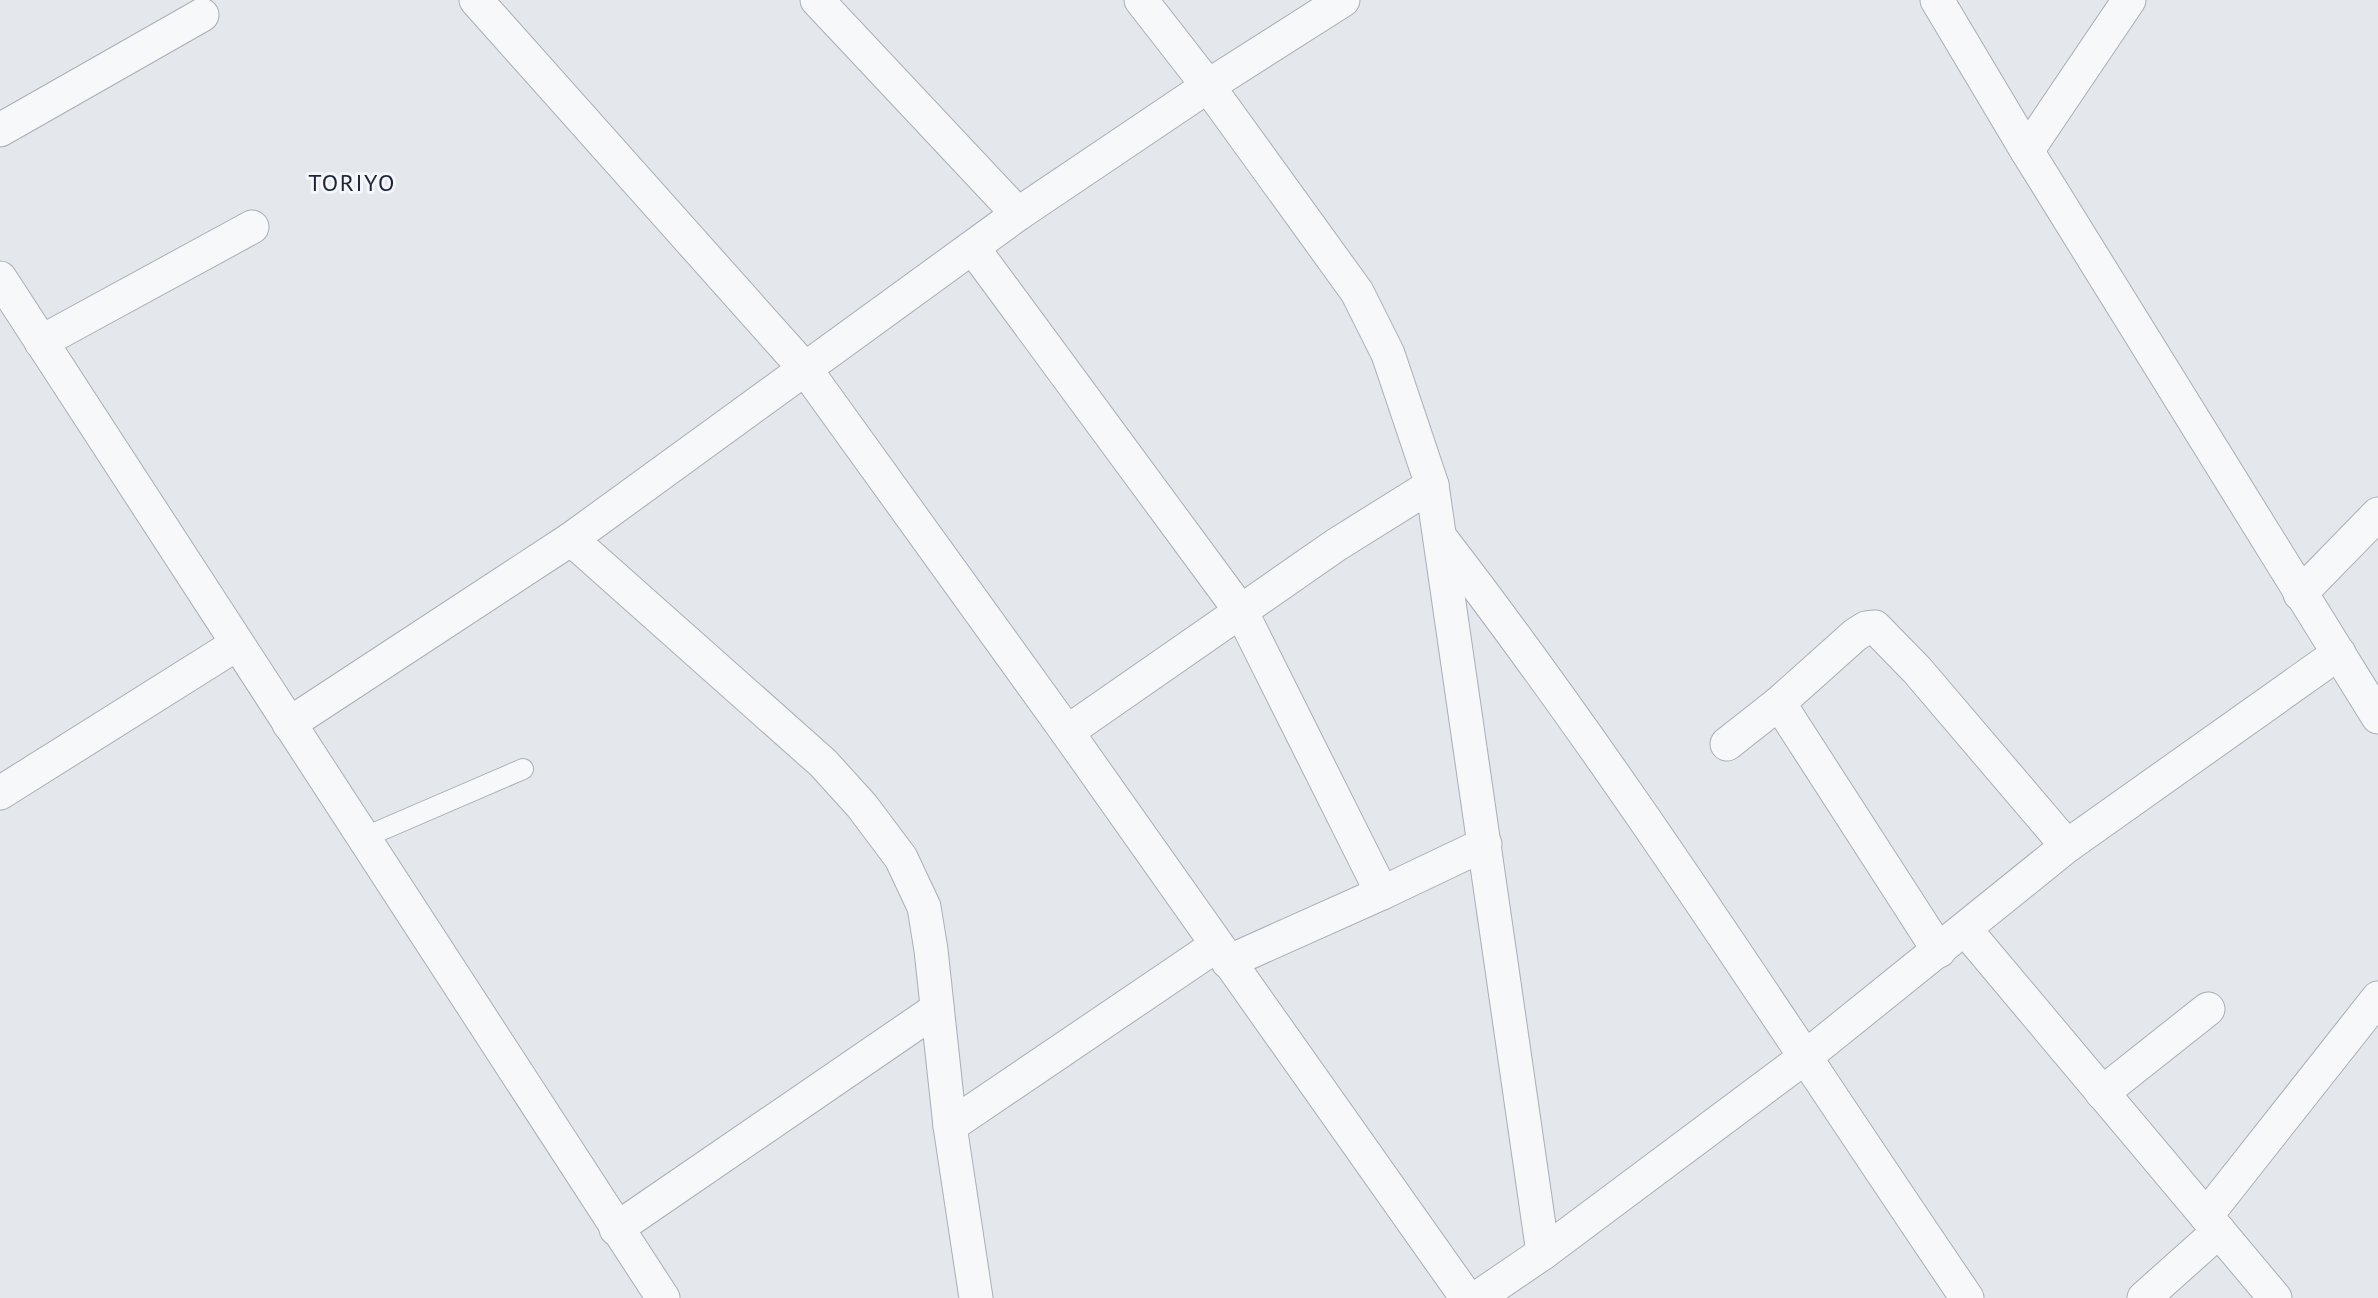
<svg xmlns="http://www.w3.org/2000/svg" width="2378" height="1298" viewBox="0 0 2378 1298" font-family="'PT Sans',sans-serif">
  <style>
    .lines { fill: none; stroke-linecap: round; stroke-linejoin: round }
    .service-casing { stroke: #a9aeb7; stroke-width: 22 }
    .minor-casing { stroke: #a9aeb7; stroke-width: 35 }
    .service { stroke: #f7f8fa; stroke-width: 20 }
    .minor { stroke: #f7f8fa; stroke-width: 33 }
    .labels { text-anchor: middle; stroke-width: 6; stroke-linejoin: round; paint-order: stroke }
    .quarter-label { font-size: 24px; letter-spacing: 1.5px; fill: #1d2536; stroke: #f4f6f9 }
  </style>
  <rect width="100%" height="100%" fill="#e4e7ec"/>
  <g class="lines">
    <defs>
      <polyline id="service" points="363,838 523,769"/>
      <g id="minor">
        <polyline points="476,0 806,370 1067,732 1467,1298"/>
        <polyline points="817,0 1018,214"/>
        <polyline points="1141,0 1208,86 1357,292 1388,354 1432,485 1543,1253"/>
        <polyline points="1937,0 2027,151 2378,717"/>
        <polyline points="0,130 202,15"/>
        <polyline points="2027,151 2129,0"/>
        <polyline points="973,248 1242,613 1382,893"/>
        <polyline points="0,278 663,1298"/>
        <polyline points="41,342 252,227"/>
        <polyline points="571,539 823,763 862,806 901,858 924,907 931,950 950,1126 976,1298"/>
        <path d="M1443,541c187,243 351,503 524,757"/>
        <polyline points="2300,594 2378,514"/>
        <polyline points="1779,703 1939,951"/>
        <polyline points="289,724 571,539 1018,214 1208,86 1343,0"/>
        <polyline points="1067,732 1336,545 1432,485"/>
        <polyline points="1727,744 1779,703 1855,635 1866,628 1875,627 1917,670 2067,846"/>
        <polyline points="0,793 237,644"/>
        <polyline points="1965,929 2275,1298"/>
        <polyline points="1228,962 1382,893 1485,844"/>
        <polyline points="2102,1093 2208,1009"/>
        <polyline points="950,1126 1217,945"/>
        <polyline points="2206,1216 2378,998"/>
        <polyline points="616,1229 937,1009"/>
        <polyline points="1477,1298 1543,1253 1804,1058 2067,846 2339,653"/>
        <polyline points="2144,1298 2219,1231"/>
      </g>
    </defs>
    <use href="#service" class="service-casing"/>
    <use href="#minor" class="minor-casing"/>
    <use href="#service" class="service"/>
    <use href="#minor" class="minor"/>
  </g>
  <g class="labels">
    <g class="quarter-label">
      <text x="352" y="191">TORIYO</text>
    </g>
  </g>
</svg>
